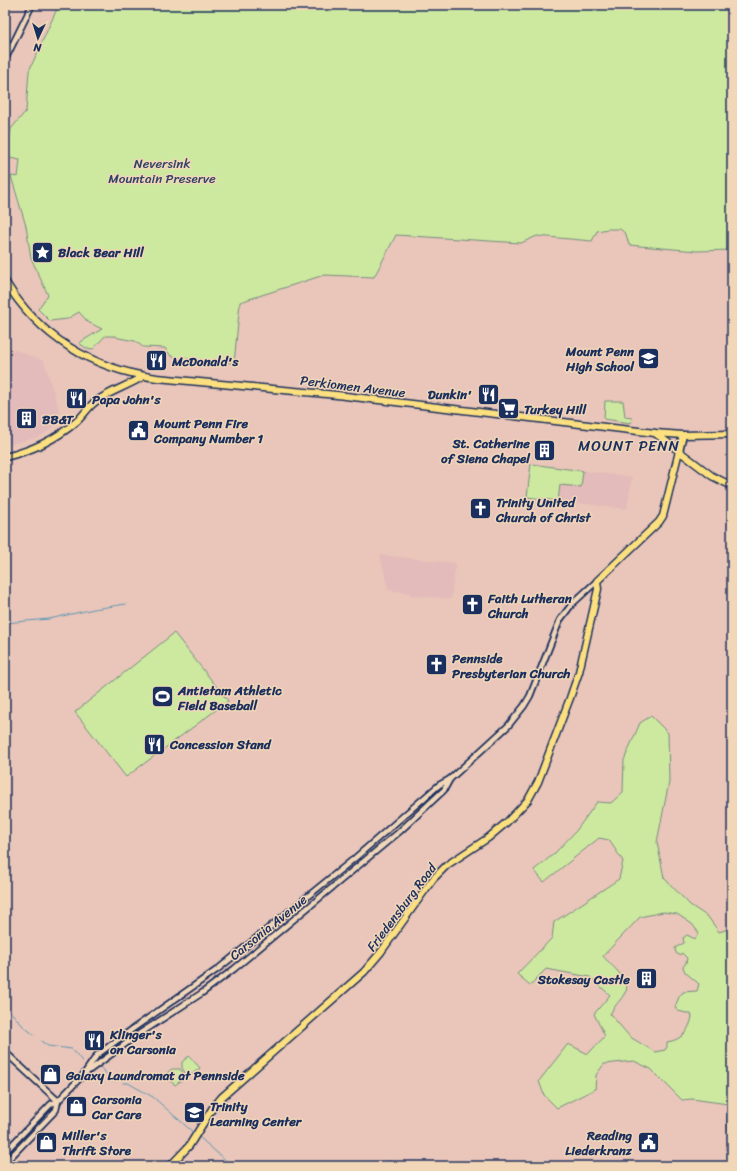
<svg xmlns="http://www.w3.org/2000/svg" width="737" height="1171" viewBox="0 0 737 1171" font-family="Sriracha,sans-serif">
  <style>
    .built { fill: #e3bbba }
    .green { fill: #cde99f; stroke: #748c7e; fill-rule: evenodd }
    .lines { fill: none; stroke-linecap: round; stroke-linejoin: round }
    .stream { stroke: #5f96b4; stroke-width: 1 }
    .minor-casing { stroke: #1b2f5e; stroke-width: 8 }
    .major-casing { stroke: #1b2f5e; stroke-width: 9 }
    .minor { stroke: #f1d6b8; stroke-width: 4.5 }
    .major { stroke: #fce080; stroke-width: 6 }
    .labels { text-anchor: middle; stroke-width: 3; stroke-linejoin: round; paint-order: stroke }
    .park-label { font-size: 13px; fill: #2d4264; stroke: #f1d6b8 }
    .poi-label { font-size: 13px; font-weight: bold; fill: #1b2f5e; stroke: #f1d6b8; text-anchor: start }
    .street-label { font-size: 13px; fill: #1b2f5e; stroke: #f1d6b8 }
    .quarter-label { font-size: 15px; letter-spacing: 1px; fill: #1b2f5e; stroke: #f1d6b8 }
  </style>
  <rect width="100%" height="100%" fill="#e9c6b9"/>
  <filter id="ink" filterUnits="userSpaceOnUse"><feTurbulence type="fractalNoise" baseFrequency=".025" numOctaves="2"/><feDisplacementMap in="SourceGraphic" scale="8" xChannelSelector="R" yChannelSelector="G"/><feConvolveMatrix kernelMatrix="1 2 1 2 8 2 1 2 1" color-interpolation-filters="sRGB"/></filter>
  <g filter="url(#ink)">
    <g class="built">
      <polygon points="15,350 44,361 60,413 59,421 54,427 39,437 5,446 5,353"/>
      <polygon points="531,464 632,477 627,509 527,497"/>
      <polygon points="380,555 456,563 451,599 411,595 409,593 389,590 388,589"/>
    </g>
    <g class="green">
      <polygon points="61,5 732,5 732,250 696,251 629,245 626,234 620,229 608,229 597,231 592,241 537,236 521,243 396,235 374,277 324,275 240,302 234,363 178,358 171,356 165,348 143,347 135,341 119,338 115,336 105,336 93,349 86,348 79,343 102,329 88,322 79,312 67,319 50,321 38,309 48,295 31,258 26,226 11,176 18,177 20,160 5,157 5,145 8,146 11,129 26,111 29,71 56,11"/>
      <polygon points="605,401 623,401 625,417 632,418 631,423 604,419"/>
      <polygon points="531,464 583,471 581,487 560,485 558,501 527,497"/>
      <polygon points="174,633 228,701 126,777 75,712"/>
      <path d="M651,716l17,17 1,49 -12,60 7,36 26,27 18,12 11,15 13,-4v238h-2l-3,-46 1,-16 -36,-5 -10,1 -31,-31 -17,-8 -30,3 -8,11 -1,14 -38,19 -13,-13 -5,-14 29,-37 20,10 17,-18 -11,-22 16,-19 -20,-18 -44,-8 -16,16 -13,-11 35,-36 2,-16 65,-43 4,-18 -14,-21 -10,-2 -55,44 -10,-12 20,-16 22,-23 21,-29 14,1 12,-11 1,-32 16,-37zM663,912l14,2 15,10 7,9 -4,6 -8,-4 -4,3 1,5 -9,5 1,5 3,2 3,-2 5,5 -1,5 -3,4 2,5 14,12 -2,7 -14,1 -4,5 -4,10 3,4 13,3 1,3c-3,14 -10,23 -25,25v5l-2,3 -10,2 -25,-15 -20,-23c4,-8 12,-15 16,-23 5,-11 -17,-27 -23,-35l37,-39z"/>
      <polygon points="189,1056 200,1068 188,1077 182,1068 182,1062"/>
      <polygon points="172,1069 180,1069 186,1077 175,1085 167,1078 167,1073"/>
    </g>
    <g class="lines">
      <g class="stream">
        <polyline points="5,623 49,619 94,609 126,604"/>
        <polyline points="5,1008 8,1009 23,1026 34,1035"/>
        <polyline points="41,1041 48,1046 72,1049 82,1061"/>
        <polyline points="101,1068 114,1082"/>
        <polyline points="123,1083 128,1083 153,1097 194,1133"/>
        <polyline points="198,1136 232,1166"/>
        <polyline points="328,1166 334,1166"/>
        <polyline points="379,1166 388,1161 403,1165"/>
      </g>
      <defs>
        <g id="minor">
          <polyline points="5,60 32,5"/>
          <polyline points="5,1052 58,1101"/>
          <polyline points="87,1072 139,1034 202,993 234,969 399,832 444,790 450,779"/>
          <polyline points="5,1152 51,1104 58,1101 84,1074 97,1055 134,1028 218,969 355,858 439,785 450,779 508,726 524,706 530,696 560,620 572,604 597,581"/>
          <polyline points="5,1163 56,1110 58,1101"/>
        </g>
        <g id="major">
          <path d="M5,281c34,56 87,88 152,97l180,17 318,38 28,2 49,-1"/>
          <polyline points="655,433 712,476 732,486"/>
          <path d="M5,457c26,-6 51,-18 71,-35 7,-6 12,-15 19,-20 15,-11 33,-16 49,-26"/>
          <polyline points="170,1166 189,1146 212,1109 222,1097 364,972 381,952 433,879 447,865 488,838 507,822 528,800 538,782 570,698 579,672 598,589 597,581 659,522 663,516 666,504 683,435"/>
        </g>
      </defs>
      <use href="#minor" class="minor-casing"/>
      <use href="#major" class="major-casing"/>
      <use href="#minor" class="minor"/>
      <use href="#major" class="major"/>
    </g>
  </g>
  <defs>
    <symbol id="sight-square" viewBox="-11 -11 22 22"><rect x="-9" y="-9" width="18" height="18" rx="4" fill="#1b2f5e" stroke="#f1d6b8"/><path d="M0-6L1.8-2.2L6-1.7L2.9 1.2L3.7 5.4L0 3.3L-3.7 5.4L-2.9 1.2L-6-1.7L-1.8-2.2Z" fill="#fff"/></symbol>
    <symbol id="school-square" viewBox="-11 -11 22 22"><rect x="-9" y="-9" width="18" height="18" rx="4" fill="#1b2f5e" stroke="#f1d6b8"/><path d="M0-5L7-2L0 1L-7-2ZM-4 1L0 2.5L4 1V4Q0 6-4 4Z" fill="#fff"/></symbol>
    <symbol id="restaurant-square" viewBox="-11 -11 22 22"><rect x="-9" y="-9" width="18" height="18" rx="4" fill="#1b2f5e" stroke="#f1d6b8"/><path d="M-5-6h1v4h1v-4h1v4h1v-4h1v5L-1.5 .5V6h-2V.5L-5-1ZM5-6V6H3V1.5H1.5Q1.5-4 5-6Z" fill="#fff"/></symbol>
    <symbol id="supermarket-square" viewBox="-11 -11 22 22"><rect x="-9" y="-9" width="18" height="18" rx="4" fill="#1b2f5e" stroke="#f1d6b8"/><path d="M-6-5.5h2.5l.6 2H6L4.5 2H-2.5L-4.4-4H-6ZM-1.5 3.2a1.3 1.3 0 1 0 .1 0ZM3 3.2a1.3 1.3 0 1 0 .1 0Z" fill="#fff"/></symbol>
    <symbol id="building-square" viewBox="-11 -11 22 22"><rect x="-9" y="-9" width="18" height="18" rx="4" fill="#1b2f5e" stroke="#f1d6b8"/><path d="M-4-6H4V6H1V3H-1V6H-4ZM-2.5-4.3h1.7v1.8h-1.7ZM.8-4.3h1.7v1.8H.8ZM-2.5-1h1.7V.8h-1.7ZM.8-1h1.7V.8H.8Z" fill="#fff"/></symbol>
    <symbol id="civic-square" viewBox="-11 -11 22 22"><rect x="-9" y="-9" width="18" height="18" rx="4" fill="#1b2f5e" stroke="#f1d6b8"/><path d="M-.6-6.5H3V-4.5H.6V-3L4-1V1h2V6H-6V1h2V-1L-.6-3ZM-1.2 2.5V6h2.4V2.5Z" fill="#fff"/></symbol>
    <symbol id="church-square" viewBox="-11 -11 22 22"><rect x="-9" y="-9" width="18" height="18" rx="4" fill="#1b2f5e" stroke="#f1d6b8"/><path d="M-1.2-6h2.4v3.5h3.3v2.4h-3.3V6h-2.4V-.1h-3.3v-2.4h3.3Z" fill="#fff"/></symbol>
    <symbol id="stadium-square" viewBox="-11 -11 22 22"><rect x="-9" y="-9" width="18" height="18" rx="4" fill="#1b2f5e" stroke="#f1d6b8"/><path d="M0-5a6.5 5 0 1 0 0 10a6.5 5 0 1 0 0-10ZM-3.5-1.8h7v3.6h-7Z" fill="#fff"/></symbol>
    <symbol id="shop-square" viewBox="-11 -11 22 22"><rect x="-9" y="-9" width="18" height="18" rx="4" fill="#1b2f5e" stroke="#f1d6b8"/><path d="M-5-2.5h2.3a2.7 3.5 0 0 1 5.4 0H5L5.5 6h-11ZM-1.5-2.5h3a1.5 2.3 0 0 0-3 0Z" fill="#fff"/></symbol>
  </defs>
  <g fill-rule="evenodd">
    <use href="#sight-square" x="30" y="240" width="25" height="25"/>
    <use href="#school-square" x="636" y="346" width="25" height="25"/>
    <use href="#restaurant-square" x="144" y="348" width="25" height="25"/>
    <use href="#restaurant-square" x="476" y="382" width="25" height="25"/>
    <use href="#restaurant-square" x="64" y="386" width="25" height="25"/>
    <use href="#supermarket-square" x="496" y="396" width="25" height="25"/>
    <use href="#building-square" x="14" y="406" width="25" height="25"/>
    <use href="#civic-square" x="126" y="418" width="25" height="25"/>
    <use href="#building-square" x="532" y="438" width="25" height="25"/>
    <use href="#church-square" x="468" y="496" width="25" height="25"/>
    <use href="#church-square" x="460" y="592" width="25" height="25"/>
    <use href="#church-square" x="424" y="652" width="25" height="25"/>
    <use href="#stadium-square" x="150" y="684" width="25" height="25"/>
    <use href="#restaurant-square" x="142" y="732" width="25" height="25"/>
    <use href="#building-square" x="634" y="966" width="25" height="25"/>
    <use href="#restaurant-square" x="82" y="1028" width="25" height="25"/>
    <use href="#shop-square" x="38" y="1062" width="25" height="25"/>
    <use href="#shop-square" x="64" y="1094" width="25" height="25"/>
    <use href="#school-square" x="182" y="1100" width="25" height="25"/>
    <use href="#shop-square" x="34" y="1130" width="25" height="25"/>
    <use href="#civic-square" x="636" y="1130" width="25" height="25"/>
  </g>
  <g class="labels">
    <g class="park-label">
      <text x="162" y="168">Neversink<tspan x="162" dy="15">Mountain Preserve</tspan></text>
    </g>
    <g class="poi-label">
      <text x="58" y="257">Black Bear Hill</text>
      <text x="634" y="356" text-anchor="end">Mount Penn<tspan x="634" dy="15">High School</tspan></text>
      <text x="172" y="366">McDonald's</text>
      <text x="472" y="399" text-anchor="end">Dunkin'</text>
      <text x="92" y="404">Papa John's</text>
      <text x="524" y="414">Turkey Hill</text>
      <text x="42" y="424">BB&amp;T</text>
      <text x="154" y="428">Mount Penn Fire<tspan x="154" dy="15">Company Number 1</tspan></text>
      <text x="530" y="448" text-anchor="end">St. Catherine<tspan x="530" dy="15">of Siena Chapel</tspan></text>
      <text x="496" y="507">Trinity United<tspan x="496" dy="15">Church of Christ</tspan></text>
      <text x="488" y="603">Faith Lutheran<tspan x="488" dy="15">Church</tspan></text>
      <text x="452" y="663">Pennside<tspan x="452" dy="15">Presbyterian Church</tspan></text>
      <text x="178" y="695">Antietam Athletic<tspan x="178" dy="15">Field Baseball</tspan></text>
      <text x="170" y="749">Concession Stand</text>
      <text x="630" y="984" text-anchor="end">Stokesay Castle</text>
      <text x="110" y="1039">Klinger's<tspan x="110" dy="15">on Carsonia</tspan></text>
      <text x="66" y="1080">Galaxy Laundromat at Pennside</text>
      <text x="92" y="1104">Carsonia<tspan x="92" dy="15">Car Care</tspan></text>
      <text x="210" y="1111">Trinity<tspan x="210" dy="15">Learning Center</tspan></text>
      <text x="62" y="1140">Miller's<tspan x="62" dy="15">Thrift Store</tspan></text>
      <text x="632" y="1140" text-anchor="end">Reading<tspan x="632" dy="15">Liederkranz</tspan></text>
    </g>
    <g class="street-label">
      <text transform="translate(353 386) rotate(7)" y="5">Perkiomen Avenue</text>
      <text transform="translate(401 907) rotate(-53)" y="5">Friedensburg Road</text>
      <text transform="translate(268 927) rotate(-39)" y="5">Carsonia Avenue</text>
    </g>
    <g class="quarter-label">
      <text x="629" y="451">MOUNT PENN</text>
    </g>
  </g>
  <rect width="737" height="1171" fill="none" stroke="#f1d6b8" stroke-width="20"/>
  <rect x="10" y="10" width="717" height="1151" fill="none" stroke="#1b2f5e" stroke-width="1.5" filter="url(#ink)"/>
  <g transform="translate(38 38) rotate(184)" stroke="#f1d6b8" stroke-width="3" paint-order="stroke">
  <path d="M0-3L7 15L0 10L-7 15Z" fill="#1b2f5e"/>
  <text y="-6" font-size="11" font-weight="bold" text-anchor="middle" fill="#1b2f5e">N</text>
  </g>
</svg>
